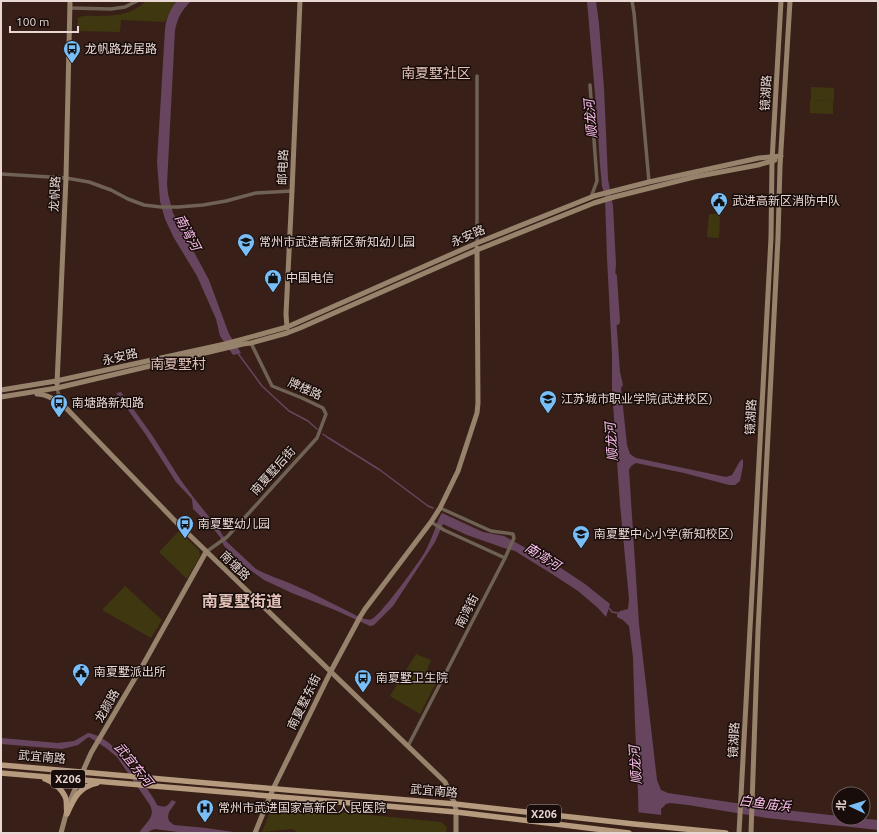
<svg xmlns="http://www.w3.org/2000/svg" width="879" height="834" viewBox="0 0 879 834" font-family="Ubuntu,'Noto Sans SC',sans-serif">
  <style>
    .green { fill: #3f3710 }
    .water { fill: #67455f }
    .pier { fill: #382019 }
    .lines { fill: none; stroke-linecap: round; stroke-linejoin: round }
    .stream { stroke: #67455f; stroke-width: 1.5 }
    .river { stroke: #67455f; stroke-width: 8 }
    .street { stroke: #6f6154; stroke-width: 3.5 }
    .secondary { stroke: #97826c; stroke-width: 5 }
    .primary { stroke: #b79b7e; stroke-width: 5.5 }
    .labels { text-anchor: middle; stroke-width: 3; stroke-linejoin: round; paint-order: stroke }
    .shield { fill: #180d0a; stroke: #aa9a96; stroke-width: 1 }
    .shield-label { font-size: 11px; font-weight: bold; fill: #e8d7d2 }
    .poi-label { font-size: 12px; fill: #e8d7d2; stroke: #180d0a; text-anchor: start }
    .street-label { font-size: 12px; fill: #e8d7d2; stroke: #180d0a }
    .water-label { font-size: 13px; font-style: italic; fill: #fdc0ed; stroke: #180d0a }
    .quarter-label { font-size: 14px; fill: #e2c2b9; stroke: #180d0a }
    .district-label { font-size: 16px; font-weight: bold; fill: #e2c2b9; stroke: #180d0a }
  </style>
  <rect width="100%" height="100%" fill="#382019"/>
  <g class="green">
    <path d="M146,1h31l-8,12 -4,9 -44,-2 -1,12 -43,-1 1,-13c5,-3 11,-2 18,-2 18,0 36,-1 50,-15z"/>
    <polygon points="811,87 834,88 834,101 811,100"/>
    <polygon points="810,100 833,101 833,114 810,113"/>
    <polygon points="709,214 720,214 719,238 707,237"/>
    <polygon points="179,531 199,550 200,556 187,579 159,552"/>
    <polygon points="125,586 162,620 151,638 102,610"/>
    <polygon points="416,654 431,660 426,673 438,679 420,714 390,696"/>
    <polygon points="277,806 441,822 447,827 446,833 299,833 292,829 262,832 271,810"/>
  </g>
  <g class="water">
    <path d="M177,1h14c-10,10 -13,16 -16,29l-8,154 1,10 5,19 36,67 20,54 12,19 -8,2 -13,-19 -4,-17 -19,-43 -23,-38 -9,-19 -5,-18 -3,-39 8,-133c1,-10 5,-20 12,-28z"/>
    <polygon points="587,1 596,1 599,24 604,88 608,179 613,206 616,264 614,290 620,372 623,385 621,388 627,445 630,454 636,458 726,477 732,475 740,461 743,459 743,466 740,481 735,485 729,485 684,473 636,463 631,466 629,470 639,624 657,780 661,790 668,793 776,809 839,816 839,818 857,818 878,820 878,830 767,818 688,805 670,803 666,804 661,809 662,833 639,833 638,792 635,723 633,657 629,626 623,620 617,617 617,614 620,611 628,609 629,599 620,504 612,389 612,355 607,258 605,196 602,186 600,165 597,117"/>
    <path d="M121,392l31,43 28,44 14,19 24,30 9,14 29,27c13,7 27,11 40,17 21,9 41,20 61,30 5,2 11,5 15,3 8,-3 49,-59 54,-69 5,-10 9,-21 13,-32l3,-5 41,19 21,4 51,28 30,20 25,20 -4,13 -8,-9 -20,-17 -26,-17 -37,-23 -11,-3 -37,-13 -24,-11 -8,18 -42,64 -19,19 -4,1 -35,-16 -43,-17 -28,-13 -18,-13 -22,-21 -4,-9 -8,-10 -19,-18 -1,-10 -16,-17 -30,-47 -30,-42z"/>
    <path d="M88,733c26,3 52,46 66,66l3,6c8,3 10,2 15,-5l4,2 -7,10 -1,5 1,4 5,4 32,3 34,5h-55l-30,-4 -3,1 -6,3h-7c3,-5 11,-13 12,-17 2,-4 0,-8 -1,-11l-33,-48 -11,-9 -17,-11 -2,1 -9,7 -16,4 -61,-5v-6l57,5 16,-2z"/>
  </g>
  <polygon class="pier" points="636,812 662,815 663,833 637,833"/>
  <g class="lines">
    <g class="stream">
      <polyline points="237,352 262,386 289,411 308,421 317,429"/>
      <polyline points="323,434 327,437 380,470 428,506 433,508"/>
      <polyline points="608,607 612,612 618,613"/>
    </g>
    <polyline class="river" points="613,277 616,321"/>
    <g class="street">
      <polyline points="632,1 634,13 649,182"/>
      <polyline points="70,8 111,9 125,7 137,1"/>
      <polyline points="477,76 477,243"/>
      <polyline points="590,85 597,181 591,197"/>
      <polyline points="1,174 66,178 89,182 111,190 128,199 144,205 161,207 178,207 203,205 226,201 256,193 292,191"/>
      <polyline points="57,388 59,396 66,407"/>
      <polyline points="440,508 491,531 513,534 514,538 505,558"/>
      <polyline points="206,552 227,537 317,438 326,414 323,408 302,398 272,386 251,343"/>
      <polyline points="408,746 505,558 444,530 431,522"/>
    </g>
    <g class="secondary">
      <polyline points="287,328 286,314 292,191 300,1"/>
      <polyline points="57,384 66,178 70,1"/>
      <polyline points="1,390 56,381 225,344 287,327 477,243 594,196 649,182 759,158 781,156"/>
      <path d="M37,394c11,0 21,8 29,14l112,116 267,258 10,22 1,8v21"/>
      <polyline points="1,397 57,388 243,344 251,343 287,333 300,328 477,250 594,203 614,197 694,177 758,165 775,160"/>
      <polyline points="61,833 69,803 79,780 91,753 144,663 206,552"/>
      <polyline points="255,833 273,789 331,671 360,617 365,609 431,522 440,508 458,471 477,413 478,403 477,248"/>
      <polyline points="739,833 771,238 772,161 781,1"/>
      <polyline points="751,833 758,631 778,238 780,166 790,1"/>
    </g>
    <g class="primary">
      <polyline points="1,765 288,790 455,804 634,824 726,833"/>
      <polyline points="1,773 456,812 629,833"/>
      <path d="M45,779c9,3 18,11 21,20 1,4 0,10 1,14"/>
      <path d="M67,814c7,-16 12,-27 30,-31"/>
    </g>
  </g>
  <defs>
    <symbol id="bus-pin" viewBox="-11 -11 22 30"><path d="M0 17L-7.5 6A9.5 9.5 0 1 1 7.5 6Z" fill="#7abef8" stroke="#180d0a"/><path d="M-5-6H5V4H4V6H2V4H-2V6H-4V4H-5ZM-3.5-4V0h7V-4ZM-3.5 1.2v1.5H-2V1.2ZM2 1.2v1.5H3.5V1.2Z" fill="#111"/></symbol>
    <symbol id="civic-pin" viewBox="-11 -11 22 30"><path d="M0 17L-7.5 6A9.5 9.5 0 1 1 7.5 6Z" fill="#7abef8" stroke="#180d0a"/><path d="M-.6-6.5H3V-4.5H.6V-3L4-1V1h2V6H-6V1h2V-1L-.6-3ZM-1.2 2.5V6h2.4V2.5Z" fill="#111"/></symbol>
    <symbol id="school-pin" viewBox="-11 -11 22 30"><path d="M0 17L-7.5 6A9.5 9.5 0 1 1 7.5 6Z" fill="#7abef8" stroke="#180d0a"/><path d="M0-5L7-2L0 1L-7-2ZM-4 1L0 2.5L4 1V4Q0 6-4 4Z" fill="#111"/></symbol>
    <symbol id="shop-pin" viewBox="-11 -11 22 30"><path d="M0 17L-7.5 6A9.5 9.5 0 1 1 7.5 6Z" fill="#7abef8" stroke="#180d0a"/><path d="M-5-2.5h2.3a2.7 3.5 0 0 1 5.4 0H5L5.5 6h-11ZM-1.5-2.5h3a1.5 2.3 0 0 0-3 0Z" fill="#111"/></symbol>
    <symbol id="hospital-pin" viewBox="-11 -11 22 30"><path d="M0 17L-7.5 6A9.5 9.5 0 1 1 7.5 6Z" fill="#7abef8" stroke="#180d0a"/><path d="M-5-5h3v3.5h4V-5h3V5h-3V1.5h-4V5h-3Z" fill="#111"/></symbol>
  </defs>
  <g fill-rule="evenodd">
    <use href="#bus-pin" x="62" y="39" width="20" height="27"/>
    <use href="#civic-pin" x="709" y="191" width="20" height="27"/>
    <use href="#school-pin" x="236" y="232" width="20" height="27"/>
    <use href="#shop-pin" x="263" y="268" width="20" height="27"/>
    <use href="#school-pin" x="538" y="389" width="20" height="27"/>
    <use href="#bus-pin" x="49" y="393" width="20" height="27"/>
    <use href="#bus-pin" x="175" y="514" width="20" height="27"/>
    <use href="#school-pin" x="571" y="524" width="20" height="27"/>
    <use href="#civic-pin" x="71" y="662" width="20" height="27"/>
    <use href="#bus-pin" x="353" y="668" width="20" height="27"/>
    <use href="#hospital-pin" x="195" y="798" width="20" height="27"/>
  </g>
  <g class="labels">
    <g class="shield">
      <rect x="51" y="770" width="34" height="18" rx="3"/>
      <rect x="527" y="805" width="34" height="18" rx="3"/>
    </g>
    <g class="shield-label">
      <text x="68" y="783">X206</text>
      <text x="544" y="818">X206</text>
    </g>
    <g class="poi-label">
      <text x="85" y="53">龙帆路龙居路</text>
      <text x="732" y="205">武进高新区消防中队</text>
      <text x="259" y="246">常州市武进高新区新知幼儿园</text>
      <text x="286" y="282">中国电信</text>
      <text x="561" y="403">江苏城市职业学院(武进校区)</text>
      <text x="72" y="407">南塘路新知路</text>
      <text x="198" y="528">南夏墅幼儿园</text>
      <text x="594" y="538">南夏墅中心小学(新知校区)</text>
      <text x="94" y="676">南夏墅派出所</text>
      <text x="376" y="682">南夏墅卫生院</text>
      <text x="218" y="812">常州市武进国家高新区人民医院</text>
    </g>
    <g class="street-label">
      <text transform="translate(766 93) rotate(-87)" y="4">镜湖路</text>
      <text transform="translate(283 167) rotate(-88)" y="4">邮电路</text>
      <text transform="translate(55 194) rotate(-87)" y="4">龙帆路</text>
      <text transform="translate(468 236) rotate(-23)" y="4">永安路</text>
      <text transform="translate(120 357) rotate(-13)" y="4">永安路</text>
      <text transform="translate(305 389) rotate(24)" y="4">牌楼路</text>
      <text transform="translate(751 417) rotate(-87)" y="4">镜湖路</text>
      <text transform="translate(273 471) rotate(-48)" y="4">南夏墅后街</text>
      <text transform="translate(235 566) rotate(44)" y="4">南塘路</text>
      <text transform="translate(467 611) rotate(-63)" y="4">南湾街</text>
      <text transform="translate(304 702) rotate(-64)" y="4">南夏墅东街</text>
      <text transform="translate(107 706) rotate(-60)" y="4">龙颜路</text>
      <text transform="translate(734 740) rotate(-87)" y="4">镜湖路</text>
      <text transform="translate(42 757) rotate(5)" y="4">武宜南路</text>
      <text transform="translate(434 791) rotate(5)" y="4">武宜南路</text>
    </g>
    <g class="water-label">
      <text transform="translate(590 119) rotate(-95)" y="5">顺龙河</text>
      <text transform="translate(188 232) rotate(62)" y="5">南湾河</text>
      <text transform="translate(611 442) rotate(-94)" y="5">顺龙河</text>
      <text transform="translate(543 556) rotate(32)" y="5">南湾河</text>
      <text transform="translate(134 764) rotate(51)" y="5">武宜东河</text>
      <text transform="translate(635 765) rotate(-94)" y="5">顺龙河</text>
      <text transform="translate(765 803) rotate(7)" y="5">白鱼庙浜</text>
    </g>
    <g class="quarter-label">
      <text x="436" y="78">南夏墅社区</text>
      <text x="178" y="369">南夏墅村</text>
    </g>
    <g class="district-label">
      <text x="242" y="607">南夏墅街道</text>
    </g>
  </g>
  <rect width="879" height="834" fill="none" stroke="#e8d7d2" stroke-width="4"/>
  <g transform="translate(851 806) rotate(274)"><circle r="19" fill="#180d0a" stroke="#6b5e5a"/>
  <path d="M0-3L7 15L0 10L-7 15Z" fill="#7abef8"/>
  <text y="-6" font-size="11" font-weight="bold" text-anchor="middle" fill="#e8d7d2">北</text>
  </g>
  <path d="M10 26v6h68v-6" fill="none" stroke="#e8d7d2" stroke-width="2"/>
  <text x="16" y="26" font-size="12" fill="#e8d7d2" stroke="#180d0a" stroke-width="3" paint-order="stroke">100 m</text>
</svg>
